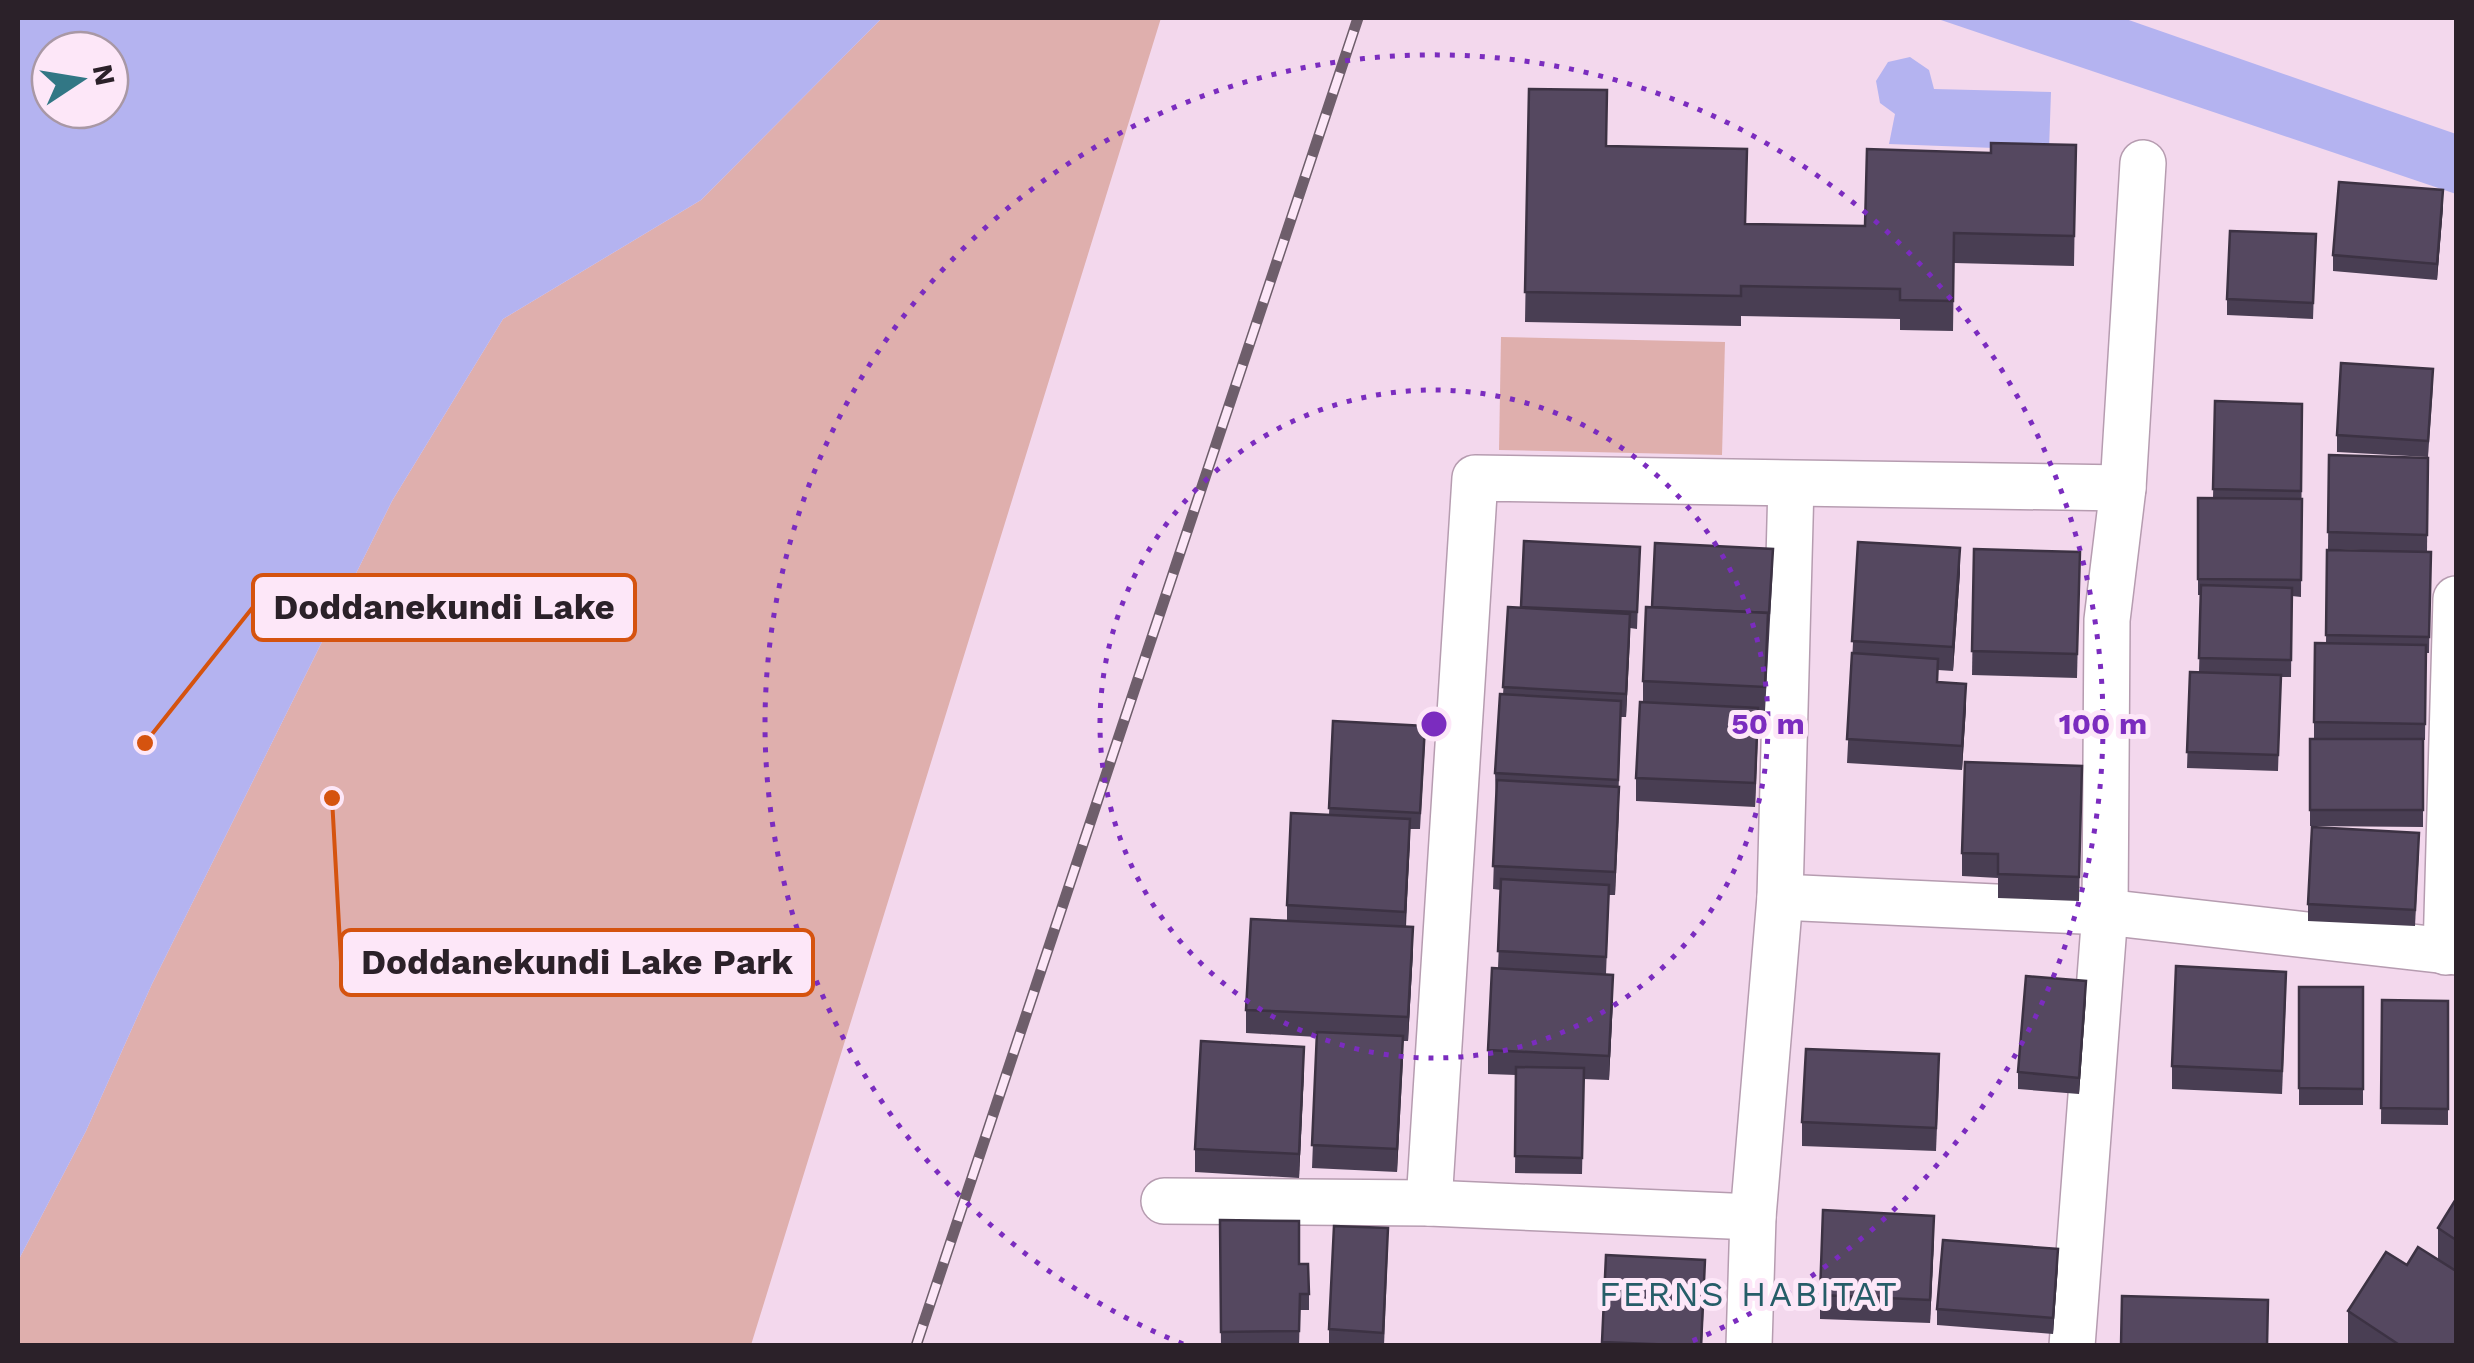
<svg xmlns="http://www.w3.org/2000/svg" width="2474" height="1363" viewBox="0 0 2474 1363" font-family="'Work Sans',sans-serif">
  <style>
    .green { fill: #dfafad }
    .water { fill: #b4b3f0; fill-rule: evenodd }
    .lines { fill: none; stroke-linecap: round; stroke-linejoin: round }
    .street-casing { stroke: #b69cb0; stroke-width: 48 }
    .street { stroke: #fff; stroke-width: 45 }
    .rail-casing { stroke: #6e5e6b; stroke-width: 11 }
    .rail { stroke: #fde7f8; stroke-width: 8; stroke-dasharray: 22; stroke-linecap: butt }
    .wall { fill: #493e53 }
    .shaded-wall { fill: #3c3243 }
    .building { fill: #554860; stroke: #3c3243; stroke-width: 2.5 }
    .ring { fill: none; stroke: #7b2cbf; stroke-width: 5; stroke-dasharray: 5 10 }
    .labels { text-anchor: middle; stroke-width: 10; stroke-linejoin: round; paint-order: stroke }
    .neighbourhood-label { font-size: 35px; letter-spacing: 2.5px; fill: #265d68; stroke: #fde7f8 }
    .centre { fill: #7b2cbf; stroke: #fde7f8; stroke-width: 5 }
    .ring-label { font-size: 30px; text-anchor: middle; font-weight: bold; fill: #7b2cbf; stroke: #fde7f8; stroke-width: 10; stroke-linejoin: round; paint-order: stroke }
    .leader { fill: none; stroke: #d5530f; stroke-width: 4 }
    .callout-dot { fill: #d5530f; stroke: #fde7f8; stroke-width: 4 }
    .callout { fill: #fde7f8; stroke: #d5530f; stroke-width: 4 }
    .callout-label { font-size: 35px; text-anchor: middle; font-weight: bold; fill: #2b2129 }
  </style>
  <rect width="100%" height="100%" fill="#f3d8ed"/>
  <g class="green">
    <polygon points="882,18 1161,18 751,1345 18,1346 18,1261 86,1131 152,984 392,501 503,319 701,200"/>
    <polygon points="1501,337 1725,342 1722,455 1499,450"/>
  </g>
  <g class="water">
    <path d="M18,18h864l-181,182 -198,119 -111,182 -240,483 -66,147 -68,130zM50,50h60v60h-60z"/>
    <polygon points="1935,18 2123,18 2456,134 2456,194"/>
    <polygon points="1910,57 1929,70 1934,89 2051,92 2049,150 1889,144 1895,114 1880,103 1876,81 1888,62"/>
  </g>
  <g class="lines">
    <defs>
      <g id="street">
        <polyline points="1780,897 2105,912 2456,952"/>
        <polyline points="2446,952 2456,599"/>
        <polyline points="1164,1201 1429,1203 1753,1217"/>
        <polyline points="1429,1203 1475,478 2123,488"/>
        <polyline points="1749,1346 1753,1217 1780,897 1791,484"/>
        <polyline points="2072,1346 2105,912 2107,620 2123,488 2143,163"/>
      </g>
    </defs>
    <use href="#street" class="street-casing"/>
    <use href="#street" class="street"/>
    <defs>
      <polyline id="rail" points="916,1346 1358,18"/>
    </defs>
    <use href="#rail" class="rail-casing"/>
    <use href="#rail" class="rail"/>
  </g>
  <g class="wall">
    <polygon points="1529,89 1607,146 1746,224 1865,226 1991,153 2076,145 2074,266 1954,263 1953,331 1900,330 1900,319 1741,316 1741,326 1525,322"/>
    <polygon points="2443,207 2437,280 2333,271 2333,255"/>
    <polygon points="2316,234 2313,319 2227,315 2227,299"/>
    <polygon points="2433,385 2428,457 2337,452 2337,435"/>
    <polygon points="2215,401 2302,404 2301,597 2292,596 2291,677 2281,677 2278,771 2187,768 2190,672 2199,672 2201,595 2198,595 2198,498 2213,498"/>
    <polygon points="2329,455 2428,458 2427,552 2328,549"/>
    <polygon points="1524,541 1640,547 1637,629 1630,628 1626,717 1621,717 1615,895 1609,895 1606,974 1498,968 1501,890 1493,889 1496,797 1495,773 1503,695 1508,607 1521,608"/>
    <polygon points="1858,542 1960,572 1953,671 1938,670 1938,682 1966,707 1962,770 1847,763"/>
    <polygon points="1974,549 2080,552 2077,678 1972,675"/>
    <polygon points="2327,550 2431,552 2429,653 2426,653 2425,740 2423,740 2423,827 2310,826 2310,739 2362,739 2314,738 2314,722 2326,643"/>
    <polygon points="1773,565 1765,711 1758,710 1755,807 1636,801 1636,778 1643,702 1643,681 1652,607"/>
    <polygon points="1333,721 1425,742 1420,829 1410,829 1406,927 1413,951 1408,1041 1403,1041 1397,1172 1312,1168 1317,1037 1246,1033 1246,1010 1287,921 1287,905 1329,815"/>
    <polygon points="2082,766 2079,901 1998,898 1998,878 1962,876 1962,853"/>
    <polygon points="2419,849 2415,926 2308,921 2308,904"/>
    <rect x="2299" y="987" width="64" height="118"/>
    <polygon points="2286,995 2282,1094 2172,1089 2172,1066"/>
    <polygon points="2086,998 2079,1094 2018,1089 2018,1072"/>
    <polygon points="1613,999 1609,1080 1584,1079 1582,1174 1515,1173 1516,1075 1488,1074 1488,1050"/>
    <polygon points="2382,1000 2448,1001 2448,1125 2381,1124"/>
    <polygon points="1304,1071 1299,1178 1195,1172 1195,1149"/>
    <polygon points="1939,1078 1936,1151 1802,1146 1802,1122"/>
    <polygon points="2456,1199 2456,1346 2348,1346 2348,1311 2407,1265 2438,1260 2438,1228"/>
    <polygon points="1220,1220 1299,1264 1309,1294 1309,1310 1300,1310 1299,1346 1221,1346"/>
    <polygon points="1934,1239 1930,1323 1820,1319 1820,1295"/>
    <polygon points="1388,1245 1384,1346 1329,1346 1329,1329"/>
    <polygon points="1606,1255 1705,1276 1702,1346 1602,1346"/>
    <polygon points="2058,1265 2053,1334 1937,1325 1937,1309"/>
  </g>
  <g class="shaded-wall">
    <polygon points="2443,190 2443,207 2437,280 2437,264"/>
    <polygon points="1960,548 1960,572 1953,671 1953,647"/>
    <polygon points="1630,614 1630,638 1626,717 1626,694"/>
    <polygon points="1966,684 1966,707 1962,770 1962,746"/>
    <polygon points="1758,708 1758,732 1755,807 1755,783"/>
    <polygon points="1619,787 1619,811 1615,895 1615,872"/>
    <polygon points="1410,819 1410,843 1405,935 1405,912"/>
    <polygon points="1413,927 1413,951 1408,1041 1408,1017"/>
    <polygon points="1613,975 1613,999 1609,1080 1609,1056"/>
    <polygon points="2086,981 2086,998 2079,1094 2079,1078"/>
    <polygon points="1403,1036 1403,1060 1397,1172 1397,1149"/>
    <polygon points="1304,1047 1304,1071 1299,1178 1299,1154"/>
    <polygon points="1934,1216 1934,1239 1930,1323 1930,1300"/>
    <polygon points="2058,1249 2058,1265 2053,1334 2053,1318"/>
  </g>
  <g class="building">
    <polygon points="1529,89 1607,90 1606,146 1747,149 1745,224 1865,226 1867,149 1991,153 1991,143 2076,145 2074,236 1954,233 1953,301 1900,300 1900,289 1741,286 1741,296 1525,292"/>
    <polygon points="2339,182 2443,190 2437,264 2333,255"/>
    <polygon points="2230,231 2316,234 2313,303 2227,299"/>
    <polygon points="2341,363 2433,369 2428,441 2337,435"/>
    <polygon points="2215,401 2302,404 2301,491 2213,489"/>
    <polygon points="2329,455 2428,458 2427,535 2328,532"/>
    <polygon points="2198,498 2302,499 2301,580 2198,579"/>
    <polygon points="1524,541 1640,547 1637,612 1521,607"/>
    <polygon points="1858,542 1960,548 1953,647 1852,641"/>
    <polygon points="1655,543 1773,549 1769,613 1652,607"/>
    <polygon points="1974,549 2080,552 2077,654 1972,651"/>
    <polygon points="2327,550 2431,552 2429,637 2326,635"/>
    <polygon points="2201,585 2292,588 2291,660 2199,658"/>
    <polygon points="1508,607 1630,614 1626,694 1503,687"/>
    <polygon points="1646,607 1768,613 1765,687 1643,681"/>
    <polygon points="2315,643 2426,645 2425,724 2314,722"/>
    <polygon points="1852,653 1938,659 1937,682 1966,684 1962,746 1847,739"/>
    <polygon points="2190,672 2281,675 2278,755 2187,752"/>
    <polygon points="1500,694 1621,701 1618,780 1495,773"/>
    <polygon points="1640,702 1758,708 1755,783 1636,778"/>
    <polygon points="1333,721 1425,726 1420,813 1329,808"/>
    <rect x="2310" y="739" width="113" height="71"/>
    <polygon points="1965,762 2082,766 2079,877 1998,874 1998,854 1962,853"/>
    <polygon points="1497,780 1619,787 1615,872 1493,866"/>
    <polygon points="1291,813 1410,819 1405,912 1287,905"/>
    <polygon points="2312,827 2419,833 2415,910 2308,904"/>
    <polygon points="1501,879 1609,885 1606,957 1498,951"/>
    <polygon points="1251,919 1413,927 1408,1017 1246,1010"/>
    <polygon points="2176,966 2286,972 2282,1071 2172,1066"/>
    <polygon points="1492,968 1613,975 1609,1056 1488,1050"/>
    <polygon points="2026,976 2086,981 2079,1078 2018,1072"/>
    <polygon points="2299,987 2363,987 2363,1089 2299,1088"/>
    <polygon points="2382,1000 2448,1001 2448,1109 2381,1108"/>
    <polygon points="1317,1032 1403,1036 1397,1149 1312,1145"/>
    <polygon points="1201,1041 1304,1047 1299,1154 1195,1149"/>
    <polygon points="1806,1049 1939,1054 1936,1128 1802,1122"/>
    <polygon points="1516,1067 1584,1068 1582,1158 1515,1156"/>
    <polygon points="2456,1199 2456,1240 2438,1228"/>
    <polygon points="1823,1210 1934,1216 1930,1300 1820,1295"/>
    <polygon points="1220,1220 1299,1221 1299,1264 1308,1264 1309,1294 1300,1294 1299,1331 1221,1332"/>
    <polygon points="1334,1226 1388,1228 1383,1333 1329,1329"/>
    <polygon points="1943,1240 2058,1249 2053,1318 1937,1309"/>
    <polygon points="2418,1247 2456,1271 2456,1346 2401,1346 2348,1311 2386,1252 2407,1265"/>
    <polygon points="1606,1255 1705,1260 1701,1346 1602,1342"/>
    <polygon points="2122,1296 2268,1300 2267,1346 2121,1346"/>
  </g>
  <g class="ring">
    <circle cx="1434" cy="724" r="334"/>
    <path d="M1183 1344A669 669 0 1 1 1685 1344"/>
  </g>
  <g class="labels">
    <g class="neighbourhood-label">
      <text x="1749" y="1306">FERNS HABITAT</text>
    </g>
  </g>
  <circle cx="1434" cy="724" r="15" class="centre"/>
  <g class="ring-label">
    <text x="1768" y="734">50 m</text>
    <text x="2103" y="734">100 m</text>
  </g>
  <path class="leader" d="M145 743L253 607M332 798L341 962"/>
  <g class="callout-dot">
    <circle cx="145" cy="743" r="10"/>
    <circle cx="332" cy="798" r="10"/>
  </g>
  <g class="callout">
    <rect x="253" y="575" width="382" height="65" rx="10"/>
    <rect x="341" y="930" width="472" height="65" rx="10"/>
  </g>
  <g class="callout-label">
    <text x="444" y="619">Doddanekundi Lake</text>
    <text x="577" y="974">Doddanekundi Lake Park</text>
  </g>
  <rect width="2474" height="1363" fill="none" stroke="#2b2129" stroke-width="40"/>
  <g transform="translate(80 80) rotate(78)"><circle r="48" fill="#fde7f8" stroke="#a998a5" stroke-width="2.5"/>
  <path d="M0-8L18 38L0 25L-18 38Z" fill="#327785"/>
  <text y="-15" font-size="28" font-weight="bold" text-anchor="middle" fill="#2b2129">N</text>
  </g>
</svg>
